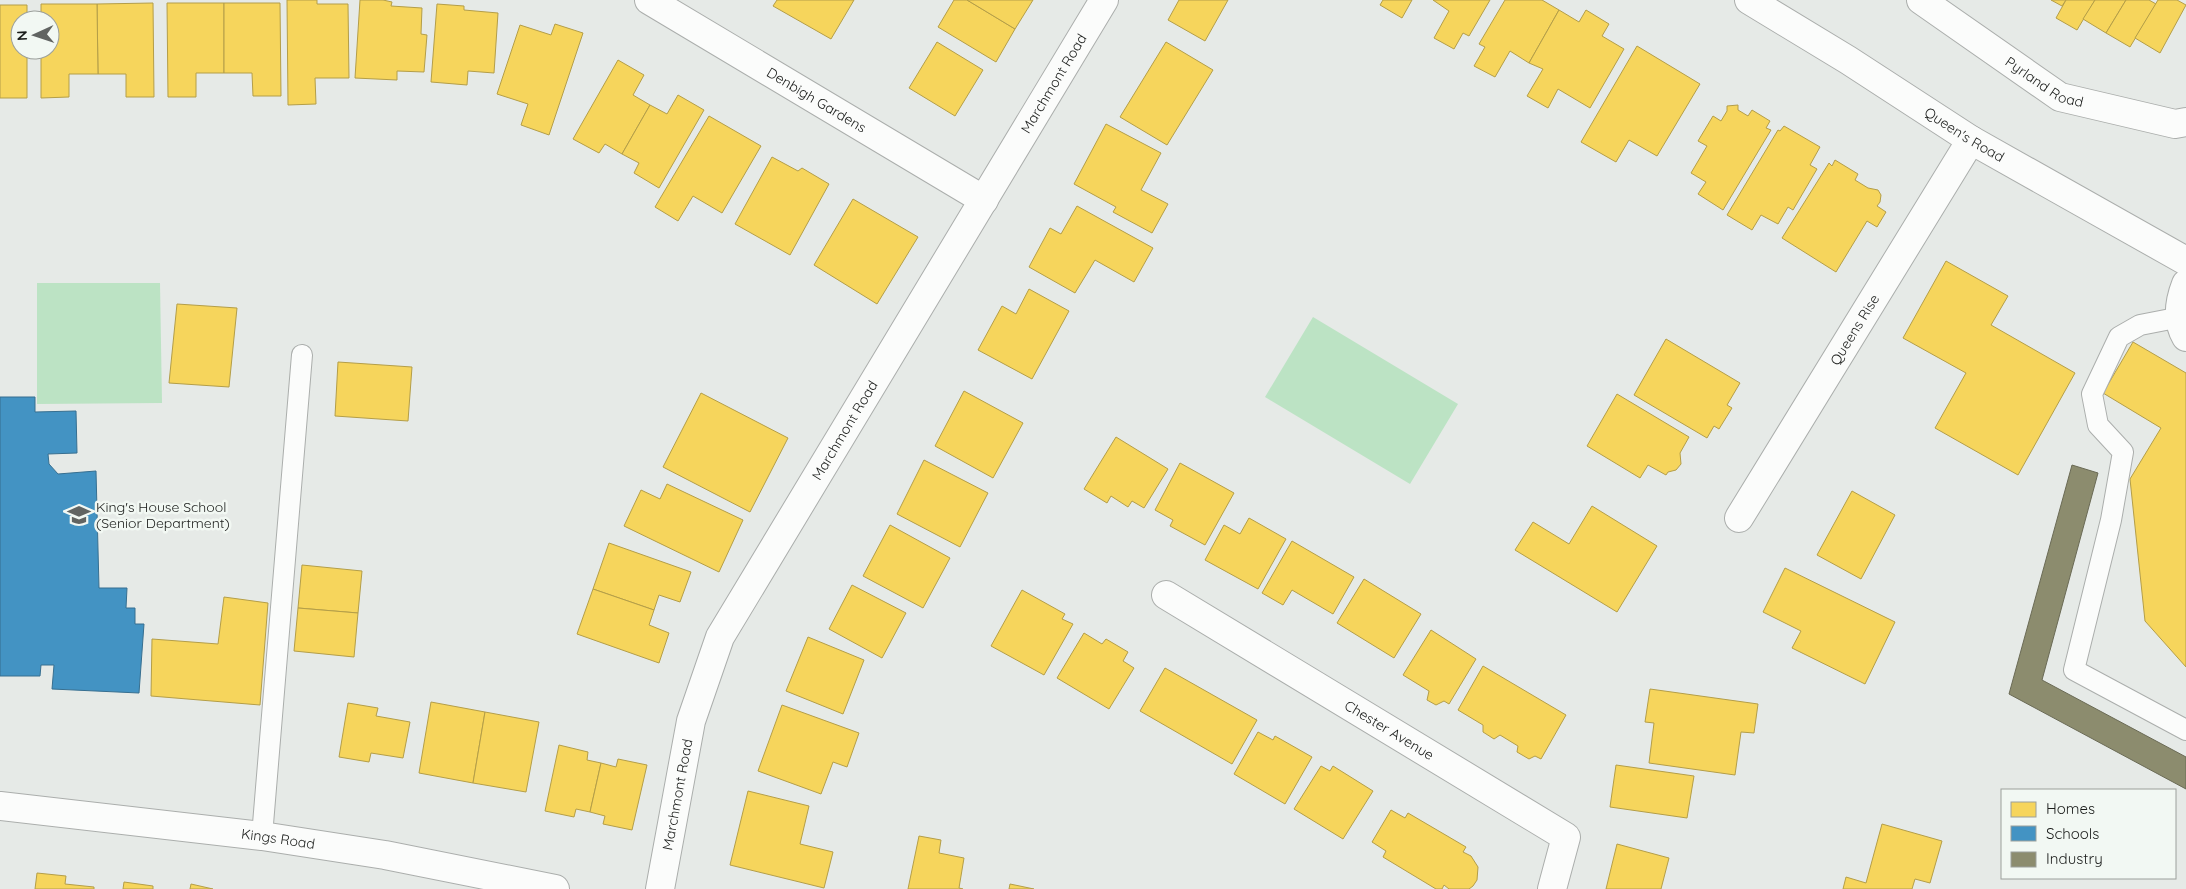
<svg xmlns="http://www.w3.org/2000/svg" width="2186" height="889" viewBox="0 0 2186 889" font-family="Quicksand,sans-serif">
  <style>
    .green { fill: #bce3c4 }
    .homes { fill: #f6d55c; stroke: #b49e48 }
    .schools { fill: #4393c3; stroke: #376f90 }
    .industry { fill: #8c8c6e; stroke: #6a6a55 }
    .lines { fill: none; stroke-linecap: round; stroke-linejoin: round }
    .service-casing { stroke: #abaeac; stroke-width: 22 }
    .minor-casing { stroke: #abaeac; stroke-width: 30 }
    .tertiary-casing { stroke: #abaeac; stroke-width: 30 }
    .secondary-casing { stroke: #abaeac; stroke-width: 30 }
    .service { stroke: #fbfcfb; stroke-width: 20 }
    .minor { stroke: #fbfcfb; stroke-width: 28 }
    .tertiary { stroke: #fbfcfb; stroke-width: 28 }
    .secondary { stroke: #fbfcfb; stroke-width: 28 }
    .labels { text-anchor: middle; stroke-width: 5; stroke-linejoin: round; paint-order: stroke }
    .street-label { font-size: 14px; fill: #1a1c1a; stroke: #f2f8f3 }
    .poi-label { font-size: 14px; fill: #1a1c1a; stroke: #f2f8f3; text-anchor: start }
  </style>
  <rect width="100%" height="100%" fill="#e6eae7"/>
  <g class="green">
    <polygon points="37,283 160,283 162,403 37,404"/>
    <polygon points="1313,317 1458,404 1410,484 1265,397"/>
  </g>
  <g class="homes">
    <polygon points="287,0 317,0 317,4 348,4 349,78 315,78 316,104 288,105"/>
    <polygon points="360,0 383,0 392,2 391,6 422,8 421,34 427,35 424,72 397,71 397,80 355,78"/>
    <polygon points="777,0 854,0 831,39 773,6"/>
    <polygon points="954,0 967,0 1015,29 996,62 938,27"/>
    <polygon points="967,0 1033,0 1015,29"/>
    <polygon points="1179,0 1228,0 1205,41 1168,20"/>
    <polygon points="1383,0 1412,0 1402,18 1380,5"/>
    <polygon points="1433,0 1490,0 1469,36 1463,33 1454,49 1434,38 1449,11"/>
    <polygon points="1505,0 1542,0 1559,10 1529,63 1510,51 1495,77 1474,66 1485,47 1479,44"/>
    <polygon points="2051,0 2066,0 2062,6"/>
    <polygon points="2066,0 2095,0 2077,30 2056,18"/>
    <polygon points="2095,0 2126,0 2106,33 2083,19"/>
    <polygon points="2126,0 2149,0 2156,4 2130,47 2106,33"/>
    <polygon points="2158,0 2177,0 2186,5 2160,53 2135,38"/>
    <polygon points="153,3 154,97 126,97 126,74 98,74 97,4"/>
    <polygon points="167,3 224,3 224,73 196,73 196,97 168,97"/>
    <polygon points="224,3 280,3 281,96 253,96 252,73 224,73"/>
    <polygon points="41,4 97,4 98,74 69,74 69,97 41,98 41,50 50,50 50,20 41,20"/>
    <polygon points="437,4 464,6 464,10 498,13 494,73 468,71 467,85 431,82"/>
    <polygon points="0,5 27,5 27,20 20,20 20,50 27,50 27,98 0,98"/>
    <polygon points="1559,10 1579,22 1586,10 1609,24 1602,36 1624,49 1590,108 1558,89 1548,108 1527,96 1543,69 1529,63"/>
    <polygon points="555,24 583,33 549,135 521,125 528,104 497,94 520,25 551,35"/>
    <polygon points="937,42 983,70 955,116 909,88"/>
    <polygon points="1166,42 1213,70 1167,145 1120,117"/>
    <polygon points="1637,46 1700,84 1657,156 1629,140 1616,162 1581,142"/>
    <polygon points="618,60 644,75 633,95 650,105 622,154 605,144 599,153 573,139"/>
    <polygon points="678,95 704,110 659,188 634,173 639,163 622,154 650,105 667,114"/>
    <polygon points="1738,105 1738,110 1748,116 1752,110 1770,121 1766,128 1771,130 1723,210 1698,194 1706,182 1691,173 1707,146 1698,141 1713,116 1721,121 1727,111 1727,106"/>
    <polygon points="709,116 761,146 722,213 693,196 678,221 655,207"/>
    <polygon points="1106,124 1161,153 1141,190 1168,204 1152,233 1113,212 1116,207 1074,184"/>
    <polygon points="1784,126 1820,147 1810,165 1817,169 1793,210 1788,207 1778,224 1761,215 1752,230 1727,215 1778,130 1780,131"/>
    <polygon points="772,157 798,171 802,168 829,184 790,255 735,224"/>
    <polygon points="1835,160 1858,174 1855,180 1868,188 1878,190 1881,195 1880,202 1877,206 1886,212 1877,227 1867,221 1836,272 1782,238 1829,163 1832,166"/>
    <polygon points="853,199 918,237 877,304 814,265"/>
    <polygon points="1077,206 1153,248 1134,282 1095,260 1075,293 1029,267 1050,228 1061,234"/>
    <polygon points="1946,261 2008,296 1991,325 2075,373 2018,475 1935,428 1966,373 1903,338"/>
    <polygon points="1029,289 1069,311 1032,379 978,350 1002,306 1016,314"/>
    <polygon points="177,304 237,308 229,387 169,383"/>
    <polygon points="1666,339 1740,383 1727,405 1732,408 1719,429 1714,426 1707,438 1634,395"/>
    <polygon points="2133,342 2186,373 2186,667 2145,621 2130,479 2161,428 2103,393"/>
    <polygon points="338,362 412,367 408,421 335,416"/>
    <polygon points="964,391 1023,423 993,478 935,446"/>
    <polygon points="701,393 788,438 750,512 663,467"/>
    <polygon points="1617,394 1689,437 1680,453 1681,464 1676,470 1668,472 1666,475 1648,465 1640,478 1587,446"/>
    <polygon points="1116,437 1168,469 1144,508 1132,501 1128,507 1111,496 1107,503 1084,489"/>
    <polygon points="924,460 988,493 960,547 897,514"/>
    <polygon points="1180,463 1234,493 1205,545 1170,526 1173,520 1155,510"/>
    <polygon points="667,484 743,520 719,572 624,526 641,490 660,499"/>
    <polygon points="1852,491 1895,515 1861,579 1817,555"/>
    <polygon points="1592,506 1657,546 1617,612 1515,550 1533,522 1569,544"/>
    <polygon points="1249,518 1286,539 1258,589 1205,560 1224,525 1240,534"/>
    <polygon points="890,525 950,558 923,608 863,576"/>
    <polygon points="1292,541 1354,577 1333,614 1292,590 1283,605 1262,593"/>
    <polygon points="609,543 691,572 680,602 659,595 654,610 593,589"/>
    <polygon points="302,565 362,571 358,613 298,608"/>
    <polygon points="1785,568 1895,622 1865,684 1792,648 1801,631 1763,612"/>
    <polygon points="1364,579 1421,614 1394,658 1337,623"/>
    <polygon points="852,585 906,613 882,658 829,629"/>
    <polygon points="593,589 654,610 649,625 669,633 659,663 577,634"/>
    <polygon points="1022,590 1065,614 1062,619 1073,624 1044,675 991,646"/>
    <polygon points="224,597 268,603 260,705 151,696 152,639 218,644"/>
    <polygon points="298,608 358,613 354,657 294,651"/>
    <polygon points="1431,630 1476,659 1449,704 1444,701 1436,705 1427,700 1429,691 1403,675"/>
    <polygon points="1084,633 1102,644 1106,639 1128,652 1123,661 1134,668 1109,709 1057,678"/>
    <polygon points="808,637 864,660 843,714 786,691"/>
    <polygon points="1483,666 1566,715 1541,759 1535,756 1529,759 1517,752 1518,746 1500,735 1494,739 1483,732 1483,725 1458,710"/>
    <polygon points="1165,668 1257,720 1232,764 1140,711"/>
    <polygon points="1650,689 1758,704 1754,733 1741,732 1735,775 1649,763 1654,723 1645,722"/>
    <polygon points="431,702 485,712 473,783 419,773"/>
    <polygon points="348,703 378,708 376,716 410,722 403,758 371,753 369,762 339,757"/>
    <polygon points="782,705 859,733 847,767 833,762 821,794 758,771"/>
    <polygon points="485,712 539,722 526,792 473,783"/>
    <polygon points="1258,732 1273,740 1275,736 1312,757 1285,804 1234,774"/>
    <polygon points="559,745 588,752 587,760 601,763 590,812 576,809 574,817 545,811"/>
    <polygon points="618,759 647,765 632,830 603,824 605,816 590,812 601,763 616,767"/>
    <polygon points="1616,765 1694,776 1687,818 1610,807"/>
    <polygon points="1321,766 1330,771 1333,766 1373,791 1343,839 1294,809"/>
    <polygon points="748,791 809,806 800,844 833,852 824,888 730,865"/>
    <polygon points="1391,810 1405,818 1408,813 1466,847 1463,852 1471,856 1478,867 1477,880 1473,886 1469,889 1449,889 1444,885 1442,889 1436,889 1383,857 1386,851 1372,842"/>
    <polygon points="1882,824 1942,841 1930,883 1915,879 1912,889 1843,889 1846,877 1866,883"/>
    <polygon points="919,836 941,840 939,853 964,858 959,888 963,889 908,889"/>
    <polygon points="1617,844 1669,858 1661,889 1606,889"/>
    <polygon points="37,873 66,876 65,884 94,887 94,889 35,889"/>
    <polygon points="124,882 153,886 153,889 123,889"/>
    <polygon points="191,884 213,889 190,889"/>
    <polygon points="1010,884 1034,889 1009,889"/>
  </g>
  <polygon class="schools" points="0,397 35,397 35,412 76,411 77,453 48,454 49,464 58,474 96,471 99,588 127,588 126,608 135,608 135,624 144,624 139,693 52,689 54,665 41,665 40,676 0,676"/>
  <polygon class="industry" points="2072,465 2098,473 2042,680 2186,757 2186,789 2009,694"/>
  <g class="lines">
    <defs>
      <g id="service">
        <polyline points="2181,317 2140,325 2119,337 2092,394 2098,425 2123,452 2111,520 2074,670 2186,730"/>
        <polyline points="262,836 302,355"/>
      </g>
      <g id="minor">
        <path id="s1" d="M649,0l335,200"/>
        <path id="s2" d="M1921,0l139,97 115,27 11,-2"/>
        <path d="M2186,284c-7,18 -10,36 0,53"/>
        <path id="s3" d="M1739,518l232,-378"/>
        <path id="s4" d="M1166,595l400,242 -14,52"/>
        <path id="s5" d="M660,889l31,-168 29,-84 384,-637"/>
      </g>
      <g id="tertiary">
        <path id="s6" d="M0,806l262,30 123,19 170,34"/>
      </g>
      <g id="secondary">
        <path id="s7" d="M1749,0l99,60 123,80 215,121"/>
      </g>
    </defs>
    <use href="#service" class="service-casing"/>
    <use href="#minor" class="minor-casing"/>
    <use href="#tertiary" class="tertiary-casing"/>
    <use href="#secondary" class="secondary-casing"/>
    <use href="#service" class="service"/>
    <use href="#minor" class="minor"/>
    <use href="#tertiary" class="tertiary"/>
    <use href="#secondary" class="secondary"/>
  </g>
  <defs>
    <symbol id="school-bare" viewBox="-9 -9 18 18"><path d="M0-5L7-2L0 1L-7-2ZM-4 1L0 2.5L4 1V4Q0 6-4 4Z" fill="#616462" stroke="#f2f8f3" stroke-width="2.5" paint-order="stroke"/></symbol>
  </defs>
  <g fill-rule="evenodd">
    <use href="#school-bare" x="63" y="499" width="32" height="32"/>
  </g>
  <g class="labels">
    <g class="street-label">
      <text dy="5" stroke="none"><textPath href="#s2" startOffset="149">Pyrland Road</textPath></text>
      <text dy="5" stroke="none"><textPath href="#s5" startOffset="906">Marchmont Road</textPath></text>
      <text dy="5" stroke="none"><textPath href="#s1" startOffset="195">Denbigh Gardens</textPath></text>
      <text dy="5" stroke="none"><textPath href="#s7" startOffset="254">Queen's Road</textPath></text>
      <text dy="5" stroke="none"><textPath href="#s3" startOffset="221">Queens Rise</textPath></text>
      <text dy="5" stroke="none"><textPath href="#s5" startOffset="501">Marchmont Road</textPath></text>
      <text dy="5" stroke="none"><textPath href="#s4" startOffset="261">Chester Avenue</textPath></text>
      <text dy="5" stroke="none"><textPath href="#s5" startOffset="96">Marchmont Road</textPath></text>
      <text dy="5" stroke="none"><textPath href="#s6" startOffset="280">Kings Road</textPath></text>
    </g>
    <g class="poi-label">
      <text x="96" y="512">King's House School<tspan x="96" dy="16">(Senior Department)</tspan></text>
    </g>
  </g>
  <rect x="2001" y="789" width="175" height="90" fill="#f2f8f3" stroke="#9ca09c"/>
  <rect x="2011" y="802" width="25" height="15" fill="#f6d55c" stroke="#9ca09c"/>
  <text x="2046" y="814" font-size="15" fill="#1a1c1a">Homes</text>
  <rect x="2011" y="826" width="25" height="15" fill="#4393c3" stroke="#9ca09c"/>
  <text x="2046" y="839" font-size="15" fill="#1a1c1a">Schools</text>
  <rect x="2011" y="852" width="25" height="15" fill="#8c8c6e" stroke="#9ca09c"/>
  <text x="2046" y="864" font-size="15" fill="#1a1c1a">Industry</text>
  <g transform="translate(35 35) rotate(267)"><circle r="24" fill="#f2f8f3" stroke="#9ca09c"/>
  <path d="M0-4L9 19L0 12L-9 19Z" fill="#616462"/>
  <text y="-8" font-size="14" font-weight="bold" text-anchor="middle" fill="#1a1c1a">N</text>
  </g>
</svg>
